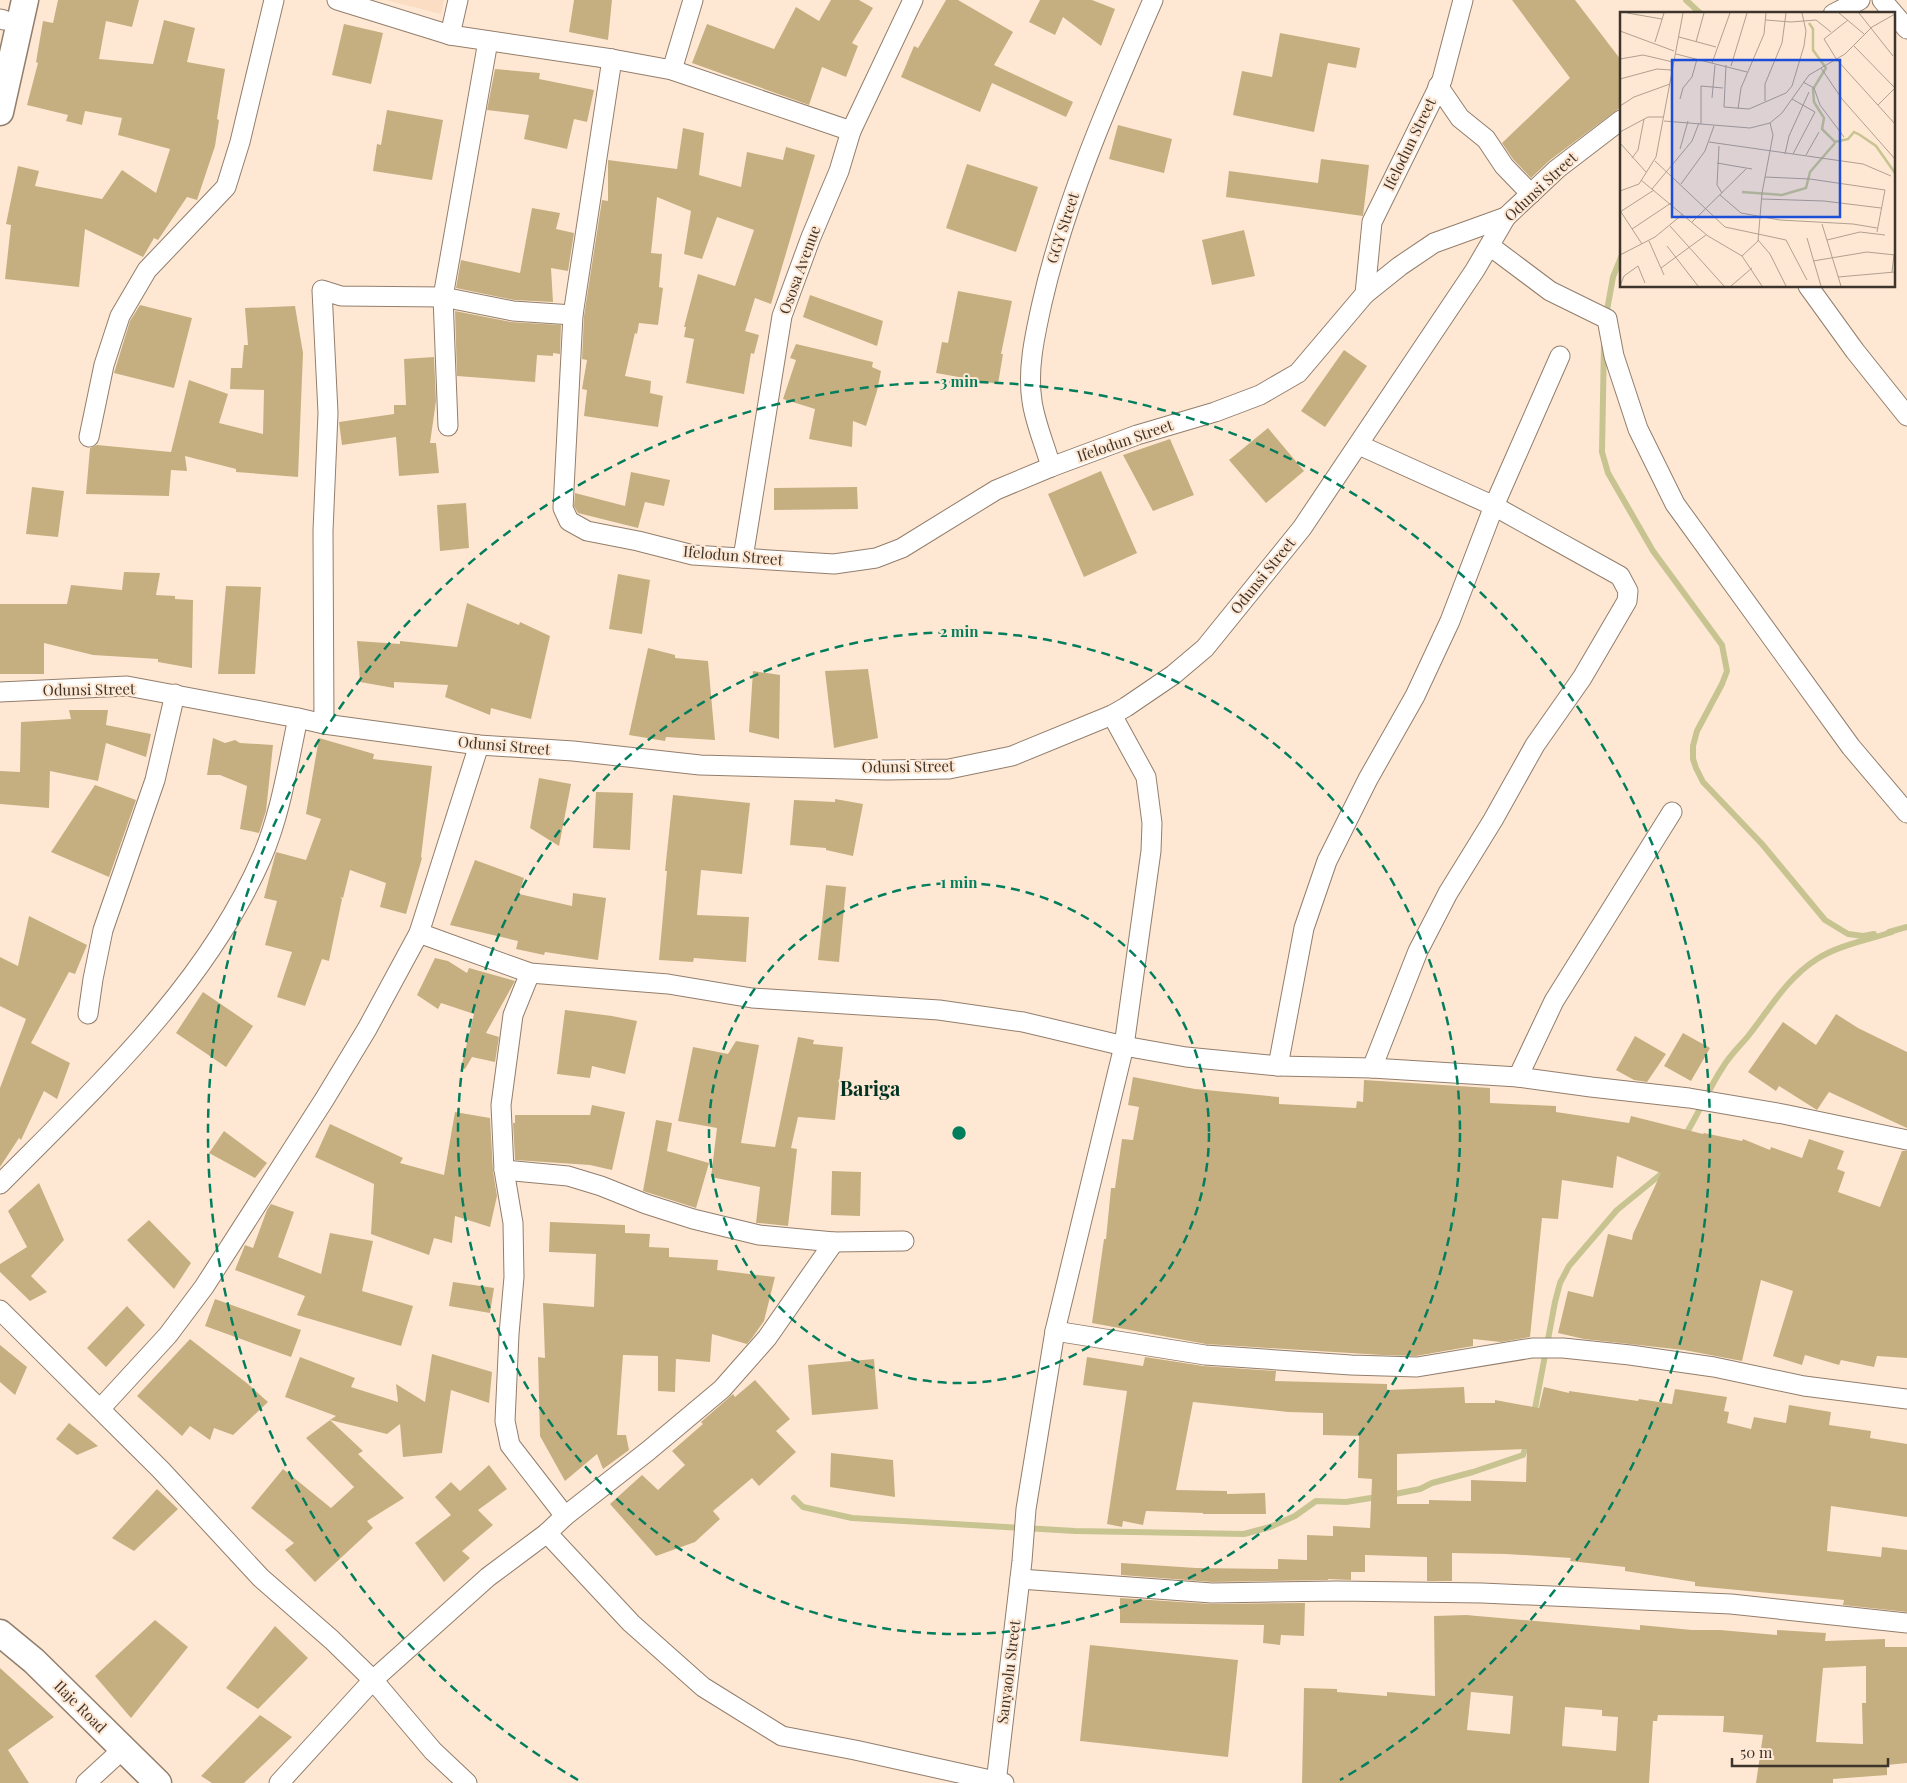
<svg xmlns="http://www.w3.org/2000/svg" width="1907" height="1783" viewBox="0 0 1907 1783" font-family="'Playfair Display',serif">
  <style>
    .built { fill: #faddc3 }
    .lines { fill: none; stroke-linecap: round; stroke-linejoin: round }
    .stream { stroke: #c7c492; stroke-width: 6 }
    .building { fill: #c5af80; fill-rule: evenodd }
    .street-casing { stroke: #927e6c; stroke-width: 21 }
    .secondary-casing { stroke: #927e6c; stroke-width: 29 }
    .street { stroke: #fff; stroke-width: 19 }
    .secondary { stroke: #fff; stroke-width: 26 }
    .ring { fill: none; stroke: #037e5d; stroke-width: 2.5; stroke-dasharray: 9 6 }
    .labels { text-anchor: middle; stroke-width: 4; stroke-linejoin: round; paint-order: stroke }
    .street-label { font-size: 15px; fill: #3d342c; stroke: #ffe8d3 }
    .district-label { font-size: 20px; font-weight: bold; fill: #003323; stroke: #ffe8d3 }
    .inset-river { fill: none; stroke: #c7c492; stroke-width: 2.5 }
    .inset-road { fill: none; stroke: #b1a090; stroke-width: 1 }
    .view { fill: #1d4ed8; fill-opacity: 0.15; stroke: #1d4ed8; stroke-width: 2.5 }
    .inset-edge { fill: none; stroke: #3d342c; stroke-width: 2.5 }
    .centre { fill: #037e5d; stroke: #ffe8d3; stroke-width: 2.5 }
    .ring-label { font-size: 15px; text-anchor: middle; font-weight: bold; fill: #037e5d; stroke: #ffe8d3; stroke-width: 4; stroke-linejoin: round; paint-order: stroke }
  </style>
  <rect width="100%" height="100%" fill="#ffe8d3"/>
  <polygon class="built" points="386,0 444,0 441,14"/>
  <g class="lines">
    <g class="stream">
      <polyline points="1686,0 1701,14"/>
      <polyline points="1606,316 1613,277 1621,257"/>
      <polyline points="1604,343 1602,452 1608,473 1653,551 1722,645 1727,671 1722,684 1697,731 1693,746 1693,759 1696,768 1703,782 1762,844 1825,920 1848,934 1863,936 1874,934"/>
      <polyline points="1889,932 1907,927"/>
      <path d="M1684,1137c15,-23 24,-48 39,-70 7,-12 18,-22 26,-32 22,-28 38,-57 68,-76 22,-14 51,-19 75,-27"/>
      <polyline points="1534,1414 1555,1302 1560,1283 1569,1266 1617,1210 1660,1175 1665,1166"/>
      <polyline points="1390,1495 1420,1489 1432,1483 1473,1472 1523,1455 1527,1443"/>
      <polyline points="794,1498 803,1507 852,1518 1075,1531 1244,1534 1270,1527 1295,1516 1316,1501 1346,1502 1377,1497"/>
    </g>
  </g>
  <g class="building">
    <polygon points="58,0 139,0 132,27 106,21 99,59 153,64 164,20 195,28 187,62 225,69 217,119 219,120 215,146 197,200 187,197 158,240 154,238 143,257 85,229 79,287 5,279 11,225 6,224 18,166 39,171 35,186 102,199 122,170 156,193 170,149 118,135 122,118 85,111 82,125 66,121 68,115 27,105 38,63 36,62 43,21 53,23"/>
    <polygon points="574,0 612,0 608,40 569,32"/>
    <polygon points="831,0 859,0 873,8 852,43 858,46 846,77 822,67 809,105 692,63 707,24 774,49 796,7 819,21"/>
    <polygon points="946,0 958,0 1013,32 994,65 1073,102 1066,117 992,83 980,112 901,77 914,46 918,48"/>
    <polygon points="1040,0 1092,0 1115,9 1101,46 1063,17 1055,35 1029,22"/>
    <polygon points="1512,0 1575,0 1621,60 1621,107 1550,160 1531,178 1513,159 1502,143 1570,78"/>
    <polygon points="344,24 383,33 371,84 332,75"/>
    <polygon points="1280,33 1360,48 1356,68 1328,63 1314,132 1233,115 1242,71 1272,77"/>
    <polygon points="495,69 540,73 539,79 594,90 587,122 574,119 567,149 524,139 529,115 487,110"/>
    <polygon points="387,110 443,120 432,180 373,171 377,144 381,145"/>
    <polygon points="1118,125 1172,139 1164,173 1109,159"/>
    <polygon points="683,128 704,133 699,175 741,187 747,152 783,160 786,147 815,155 771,304 755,298 745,331 759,335 754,354 751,353 744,394 686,383 694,339 684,337 686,327 684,327 698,274 735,286 754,230 717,217 702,259 684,254 691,211 657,197 651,253 662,254 659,287 663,288 658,325 639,323 637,334 635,333 625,376 651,381 650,393 663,396 658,427 584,416 587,390 582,389 587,360 582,359 584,316 602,200 608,201 608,160 677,169"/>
    <polygon points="1321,159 1369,165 1363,216 1226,197 1229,171 1318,183"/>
    <polygon points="967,164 1038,187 1016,252 946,228"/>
    <polygon points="532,208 560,213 556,229 574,233 568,271 551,268 553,302 514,300 456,288 461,260 520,273"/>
    <polygon points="1244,230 1255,276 1212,285 1202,240"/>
    <polygon points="958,291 1012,301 1001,354 1003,354 998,384 936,373 942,342 948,343"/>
    <polygon points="810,295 883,321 877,346 803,317"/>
    <polygon points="140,305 192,318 174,388 114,373 130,321"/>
    <polygon points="295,306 303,353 298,477 236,472 236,469 185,456 187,471 171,470 169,496 86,494 90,448 97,445 171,452 189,380 228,394 219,423 263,434 264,390 230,389 231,368 242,368 244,345 248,345 245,308"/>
    <polygon points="455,311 511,322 561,325 560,354 553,353 553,356 537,355 535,382 457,376"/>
    <polygon points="796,344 873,362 872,367 881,371 877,391 866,426 853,421 852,447 809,439 815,409 783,399 796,360 790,358"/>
    <polygon points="1344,350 1367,366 1325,427 1301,411"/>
    <polygon points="434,357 436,401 430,443 436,443 439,473 399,476 396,437 342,445 339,422 394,414 394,405 406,405 404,359"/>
    <polygon points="1268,428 1304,471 1266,503 1229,460"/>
    <polygon points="1170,439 1194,495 1153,511 1123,455"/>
    <polygon points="1101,471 1137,553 1084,577 1048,494"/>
    <polygon points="631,472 670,480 664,506 645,502 638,528 578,513 574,506 575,493 625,506"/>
    <polygon points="32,487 64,491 58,537 26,534"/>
    <polygon points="857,487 858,509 774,510 774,488"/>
    <polygon points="466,503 469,548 440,551 437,505"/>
    <polygon points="124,572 160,573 156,595 175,596 175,599 193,600 192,668 158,662 158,659 93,655 44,643 44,674 0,674 0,604 67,604 71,585 122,590"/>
    <polygon points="618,574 650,580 642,634 609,629"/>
    <polygon points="226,586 261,587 255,674 218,674"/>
    <polygon points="467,603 519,625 520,622 550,636 531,719 491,708 490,715 445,697 448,685 394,682 394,688 360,682 357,641 400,644 400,641 457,647"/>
    <polygon points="648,648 675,655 675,658 708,661 715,740 666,737 665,741 629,735"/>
    <polygon points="868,669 878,738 834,748 825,671"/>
    <polygon points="753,671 780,675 779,739 749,732"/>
    <polygon points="69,710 108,710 106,725 151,734 146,757 106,743 98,781 50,771 49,808 0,804 0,771 20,772 21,722 71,719"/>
    <polygon points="213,738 225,743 235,740 240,743 273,745 266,811 259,833 240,829 247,786 220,775 207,775"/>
    <polygon points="319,738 374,754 373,759 432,766 421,857 422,858 406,914 380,907 386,883 350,870 343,898 340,897 342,899 329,961 322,959 305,1006 277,997 292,952 265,945 277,901 264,898 276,852 306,860 321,819 306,814"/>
    <polygon points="539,778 571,784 559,846 530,828"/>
    <polygon points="95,785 136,800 109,877 51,852"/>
    <polygon points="596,792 633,793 630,850 593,848"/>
    <polygon points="673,795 750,803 742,874 701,870 697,915 749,917 746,962 694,958 693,962 659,960 667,871 665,871"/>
    <polygon points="835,799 863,804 853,856 826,850 826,848 790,845 794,800 835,802"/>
    <polygon points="475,860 524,878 519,894 572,906 573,893 606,898 598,960 545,952 544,955 516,949 518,941 450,925"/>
    <polygon points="826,885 846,887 839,962 818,960"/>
    <polygon points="29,916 87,945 75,974 69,972 31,1043 70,1063 57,1099 44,1091 21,1140 19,1138 0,1167 0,1088 26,1019 0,1006 0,957 18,966"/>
    <polygon points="435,958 448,961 467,973 469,968 515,981 486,1033 499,1037 495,1062 472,1057 465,1069 461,1068 474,1014 441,1003 438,1009 417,995"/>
    <polygon points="203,992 253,1026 226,1067 176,1033"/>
    <polygon points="565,1010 612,1016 637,1021 625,1074 592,1066 590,1078 557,1074"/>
    <polygon points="1836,1014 1858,1028 1907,1052 1907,1128 1829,1092 1817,1110 1779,1086 1776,1091 1748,1072 1783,1022 1816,1045"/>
    <polygon points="1683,1033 1710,1048 1691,1081 1664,1066"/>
    <polygon points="1635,1036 1666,1054 1647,1082 1634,1080 1616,1070"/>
    <polygon points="798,1037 814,1040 813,1044 843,1047 835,1120 798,1117 791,1148 797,1149 788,1226 759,1223 756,1223 760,1187 711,1177 717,1128 678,1121 693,1047 728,1054 736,1041 759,1045 741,1143 775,1147"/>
    <polygon points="1133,1077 1195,1089 1279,1097 1279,1104 1356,1108 1357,1101 1363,1102 1364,1080 1490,1088 1490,1103 1556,1106 1556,1112 1629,1123 1631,1116 1703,1134 1704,1133 1742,1141 1743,1139 1770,1150 1771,1147 1802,1158 1809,1139 1844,1151 1837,1169 1845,1172 1838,1192 1880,1207 1902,1151 1907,1151 1907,1358 1877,1356 1874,1367 1841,1360 1839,1365 1805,1355 1802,1365 1773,1356 1793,1291 1761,1280 1742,1361 1684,1350 1584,1339 1558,1333 1568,1291 1593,1297 1608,1234 1632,1240 1633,1234 1661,1173 1617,1156 1613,1188 1562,1180 1558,1219 1542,1218 1530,1337 1501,1342 1473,1339 1473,1346 1416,1356 1382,1355 1206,1344 1092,1323 1104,1239 1106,1239 1111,1188 1115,1188 1122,1139 1133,1140 1139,1107 1128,1105"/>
    <polygon points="592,1105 625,1112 612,1170 590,1165 515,1160 513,1123 515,1123 515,1115 590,1115"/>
    <polygon points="455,1112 490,1118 493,1171 497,1196 490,1227 455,1216 452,1243 434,1238 429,1255 371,1234 374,1184 315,1157 330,1124 403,1158 400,1163 444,1175"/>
    <polygon points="656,1120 672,1123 667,1151 709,1163 696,1208 643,1191"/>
    <polygon points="224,1131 267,1163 255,1178 209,1153"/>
    <polygon points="832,1171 861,1172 860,1216 831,1215"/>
    <polygon points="39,1183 64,1240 31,1276 47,1292 30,1301 0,1272 0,1264 27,1247 8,1211"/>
    <polygon points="271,1204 294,1212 278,1257 321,1274 330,1233 373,1241 362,1291 413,1306 401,1346 297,1315 305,1296 235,1270 245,1245 253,1248 267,1210"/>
    <polygon points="149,1220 191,1263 174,1289 127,1240"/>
    <polygon points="550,1222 625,1225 625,1233 650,1234 649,1247 669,1248 669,1257 718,1260 717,1270 775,1277 764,1321 752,1338 747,1344 712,1334 710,1362 676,1359 675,1392 658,1391 658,1356 623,1355 617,1435 626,1435 629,1450 603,1469 597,1454 565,1481 540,1436 538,1357 545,1358 543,1303 594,1307 596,1254 549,1252"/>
    <polygon points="453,1282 494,1288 490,1313 449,1306"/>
    <polygon points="215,1299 301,1330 291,1357 205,1326"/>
    <polygon points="127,1306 145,1325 106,1367 87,1348"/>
    <polygon points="190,1339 248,1384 268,1402 233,1435 214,1428 210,1440 190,1426 182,1436 137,1396"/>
    <polygon points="0,1345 27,1367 15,1395 0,1382"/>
    <polygon points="432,1354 492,1372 489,1403 451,1390 442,1453 403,1457 400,1424 387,1434 330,1420 336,1416 285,1397 300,1357 355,1378 351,1387 398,1402 396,1384 425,1402"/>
    <path d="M1087,1357l56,9 2,-9 58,9 73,5 -1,10 112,3v6l77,-3 1,16h30v-3l44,8 5,-21 25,6v-2l69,10 1,-2 33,5 3,-15 52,8 -3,14 5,1 -2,11 24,6 3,-12 32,6 3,-18 42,7 -2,13 42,6 -1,7 37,6v73l-76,-11 -4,45 54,6 1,-10 25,3v62l-64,-7 1,-5 -149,-14v-4l-70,-11v-4l-55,-6 1,-3 -65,-4 -54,-1v28h-25v-24l-62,-2v17h-14v8l-23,-1v1l-116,2 -91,-7v-12l75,5 82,1v-10l29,1v-25l26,1v-10l37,2 2,-49 -14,-1 1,-42 -36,-1v-22l-35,-1 -95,-10 -17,88 51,1v3l38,-1 1,21h-63v-1l-57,-2 -3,14 -20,-4 -1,6 -15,-3 20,-133 -44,-6zM1527,1449l-1,33 -55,-2v21l-42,-1v4h-32v-50z"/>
    <polygon points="874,1359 878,1409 812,1415 808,1365"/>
    <polygon points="755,1380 790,1419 776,1431 796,1452 759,1486 752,1478 713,1511 720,1519 695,1542 656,1556 610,1504 642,1475 658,1490 685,1465 672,1451 703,1424 701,1422 733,1394 735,1397"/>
    <polygon points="330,1420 363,1451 358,1454 404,1498 367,1521 373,1528 315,1582 285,1550 294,1543 251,1508 283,1469 331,1508 354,1487 306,1438"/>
    <polygon points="69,1423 98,1446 77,1455 56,1439"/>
    <polygon points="831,1453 893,1460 895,1497 830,1487"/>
    <polygon points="489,1465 507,1489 478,1510 493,1525 462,1551 470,1558 444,1582 415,1543 451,1515 435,1497 451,1482 460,1491"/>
    <polygon points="157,1489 178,1509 134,1551 112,1538"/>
    <polygon points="1120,1598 1211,1604 1305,1603 1304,1636 1281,1635 1280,1645 1263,1643 1264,1625 1120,1623"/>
    <path d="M1466,1615l174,15v-5l52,5h28l57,5v-5l49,3 -1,8 60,-2v8h22v116l-20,2v10l-54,4v4h-77l7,-48 -40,-3 1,-16 -66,-1 -1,6h-4l-4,62h-347l2,-95 33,1v3l50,4v-4l48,4 -1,-80zM1866,1666v37h-4l1,41 -47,-2 7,-74zM1471,1692l42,4 -3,38 -43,-4zM1565,1707l37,3v6l16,1 -2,34 -54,-5z"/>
    <polygon points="155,1620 188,1647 131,1718 95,1676"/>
    <polygon points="275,1626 308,1658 258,1709 226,1688"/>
    <polygon points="1090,1645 1238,1660 1228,1757 1080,1741"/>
    <polygon points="0,1668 54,1717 8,1750 29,1783 0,1783"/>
    <polygon points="260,1715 292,1737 244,1783 212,1783 201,1776"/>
  </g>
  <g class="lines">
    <defs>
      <g id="street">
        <polyline points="337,0 450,35 612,59 672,70 851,131"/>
        <polyline points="1882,0 1907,29"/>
        <polyline points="1833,14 1860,0"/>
        <polyline points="0,19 4,20"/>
        <polyline points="450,35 458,0"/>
        <polyline points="612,59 573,315 563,508 569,521 587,531 638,541 693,555 834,564 876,558 902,548 996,490 1051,467 1137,435 1215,412 1260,395 1298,373 1365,294 1372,222 1442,80 1463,0"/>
        <polyline points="672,70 693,0"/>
        <polyline points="1438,86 1460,118 1486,139 1504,166 1531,194"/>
        <polyline points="1490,246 1550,291 1607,319 1614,356 1638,429 1675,504 1851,747 1907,813"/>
        <polyline points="1808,286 1855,351 1907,416"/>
        <polyline points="1365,294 1400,266 1434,243 1506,217"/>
        <polyline points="448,426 443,297 488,41"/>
        <polyline points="89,437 104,365 120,316 147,270 226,187 240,142 274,0"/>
        <polyline points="1359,445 1494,506 1620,576 1628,591 1627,601 1582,678 1535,745 1493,820 1448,893 1418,951 1372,1068"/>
        <path d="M1051,467c-6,-22 -16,-44 -19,-66 -5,-32 3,-66 10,-98 24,-105 68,-204 111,-303"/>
        <polyline points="743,558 782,316 811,237 839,171 851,131 913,0"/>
        <polyline points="0,692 127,686 298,718 324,724 479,745 573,751 700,765 886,770 949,769 1012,756 1112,715 1126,707 1173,675 1205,648 1302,528 1475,270 1506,217 1557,169 1621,120"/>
        <polyline points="324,724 323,531 328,413 322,290 341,296 443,297 513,311 573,315"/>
        <polyline points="419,933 530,973 668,984 752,998 939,1010 1023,1022 1124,1046 1186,1057 1278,1066 1372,1068 1518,1077 1591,1087 1689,1098 1783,1114 1907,1140"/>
        <polyline points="530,973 513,1015 501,1105 504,1170 513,1223 514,1277 509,1334 505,1421 510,1445 565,1516"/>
        <polyline points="88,1014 93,979 103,930 155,780 175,694"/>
        <polyline points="1278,1066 1304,928 1327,861 1368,779 1415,696 1450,621 1494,506 1560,356"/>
        <polyline points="1518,1077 1554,1001 1672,812"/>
        <polyline points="504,1170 568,1176 601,1186 646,1204 693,1219 759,1235 834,1242 904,1241"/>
        <path d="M0,1184c97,-98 206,-198 262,-327 19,-44 26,-93 36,-139"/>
        <polyline points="0,1310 161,1470 261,1578 332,1640 373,1680 433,1751 467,1783"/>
        <polyline points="1055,1331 1205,1355 1351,1365 1417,1367 1532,1348 1563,1348 1630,1355 1714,1367 1804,1386 1907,1399"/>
        <polyline points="100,1409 168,1335 204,1287 324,1100 367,1029 419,933 479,745"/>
        <polyline points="547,1533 631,1623 703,1687 782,1736 855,1750 1004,1783"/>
        <polyline points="1020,1579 1212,1593 1337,1591 1482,1593 1731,1604 1907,1623"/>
        <polyline points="86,1783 123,1749"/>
        <polyline points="279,1783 373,1680 488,1577 547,1533 565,1516 648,1451 722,1389 767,1338 834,1242"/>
        <polyline points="996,1783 1022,1561 1026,1509 1055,1331 1124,1046 1151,851 1152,823 1146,777 1112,715"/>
      </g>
      <g id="secondary">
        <polyline points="0,112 25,0"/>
        <polyline points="0,1633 34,1661 158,1783"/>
      </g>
    </defs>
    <use href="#street" class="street-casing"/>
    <use href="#secondary" class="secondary-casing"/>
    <use href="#street" class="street"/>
    <use href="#secondary" class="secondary"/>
  </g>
  <g class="ring">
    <circle cx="959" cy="1133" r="250"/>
    <circle cx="959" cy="1133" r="501"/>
    <path d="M578 1780A751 751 0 1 1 1340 1780"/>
  </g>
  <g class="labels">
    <g class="street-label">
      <text transform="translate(1410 144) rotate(-64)" y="5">Ifelodun Street</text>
      <text transform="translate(1541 187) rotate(-43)" y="5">Odunsi Street</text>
      <text transform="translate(1063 228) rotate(-72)" y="5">GGY Street</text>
      <text transform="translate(800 270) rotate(-70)" y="5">Ososa Avenue</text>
      <text transform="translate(1125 441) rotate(-19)" y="5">Ifelodun Street</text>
      <text transform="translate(733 556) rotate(5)" y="5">Ifelodun Street</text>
      <text transform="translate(1263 576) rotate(-51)" y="5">Odunsi Street</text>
      <text transform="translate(89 690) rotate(-1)" y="5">Odunsi Street</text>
      <text transform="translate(504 746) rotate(5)" y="5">Odunsi Street</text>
      <text transform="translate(908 767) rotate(-1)" y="5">Odunsi Street</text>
      <text transform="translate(1009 1672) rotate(-83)" y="5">Sanyaolu Street</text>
      <text transform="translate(80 1707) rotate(45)" y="5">Ilaje Road</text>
    </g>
    <g class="district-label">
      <text x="870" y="1096">Bariga</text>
    </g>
  </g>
  <g transform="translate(1620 12)">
    <rect width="275" height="275" fill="#ffe8d3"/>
    <path class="inset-river" d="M189,11l4,6v21l13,18 -13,21 1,13 10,16 -2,11 13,13 13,-3 6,-7 6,3 16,11 19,27M122,180l40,3 24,-7 4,-16 25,-29"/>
    <path class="inset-road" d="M7,1l35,6M219,1l25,21M239,1l34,43M146,8l25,2 25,-2 15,12M228,8l-24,19 13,21 58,64M0,19l54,20M59,25l37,10M35,30l9,-29M76,30l8,-29M234,34l41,42 -17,17M56,42l71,18M0,47l23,-4 30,7M92,51l18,-50M106,53l-2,42 25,2 37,-16 6,-7 12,-40 2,-15 -4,-18M111,54l16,-53M201,56l21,31 53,60M0,67l37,-10 14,1M183,70l11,6 6,17 24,32M92,86l3,-33M60,87l3,-11 9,-11 5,-18M172,87l23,13 -22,42M145,89v-17l17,-41 4,-30M0,94l14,-9 36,-13M118,97l3,-21 23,-54 2,-21M44,109l86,7 20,-5 12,-10 27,-38 36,-21 27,-27 23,-13M81,112v-38l22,2M0,120l28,-15h15M89,130l154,22 28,12M0,131l26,29M99,134l-2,39 5,8M60,137l8,-28M165,142l4,-18 20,-44M186,143l13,-23M12,146l6,-8 6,-31M35,149l70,66 61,13 21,40M97,151l35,6M145,165l45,2 75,11 -8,42M21,168l67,56 34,20 20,30M61,172l24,-33 9,-25M32,177l40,-48 7,-18M0,179l19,-7 17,-27 27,-144M100,183l21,18 39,7 73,4 24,4M142,187l62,2 57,7M0,200l34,-22M1,200l21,32M72,210l54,-53M202,212l19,62M50,214l54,60M12,217l39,-26M187,226l14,48M138,228l12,14 16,32M207,228l33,-8 25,3M29,229l15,34M47,234l31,40M0,243l35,-18 28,-23M122,244l16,-15 4,-48 11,-58 -3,-12M193,249l54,-9 28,3M41,256l45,-33M272,260l2,-17M218,265l57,-5M0,274l4,-10 14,-10 7,17M111,274l21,-18"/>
    <path class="view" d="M52,48h168v157h-168z"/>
    <rect width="275" height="275" class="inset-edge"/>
  </g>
  <circle cx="959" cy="1133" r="8" class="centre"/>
  <g class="ring-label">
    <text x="959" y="387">3 min</text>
    <text x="959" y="637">2 min</text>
    <text x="959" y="888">1 min</text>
  </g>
  <path d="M1732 1758v8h156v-8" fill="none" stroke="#3d342c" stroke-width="2.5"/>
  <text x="1740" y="1758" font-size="15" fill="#3d342c" stroke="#ffe8d3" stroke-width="4" paint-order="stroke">50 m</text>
</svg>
